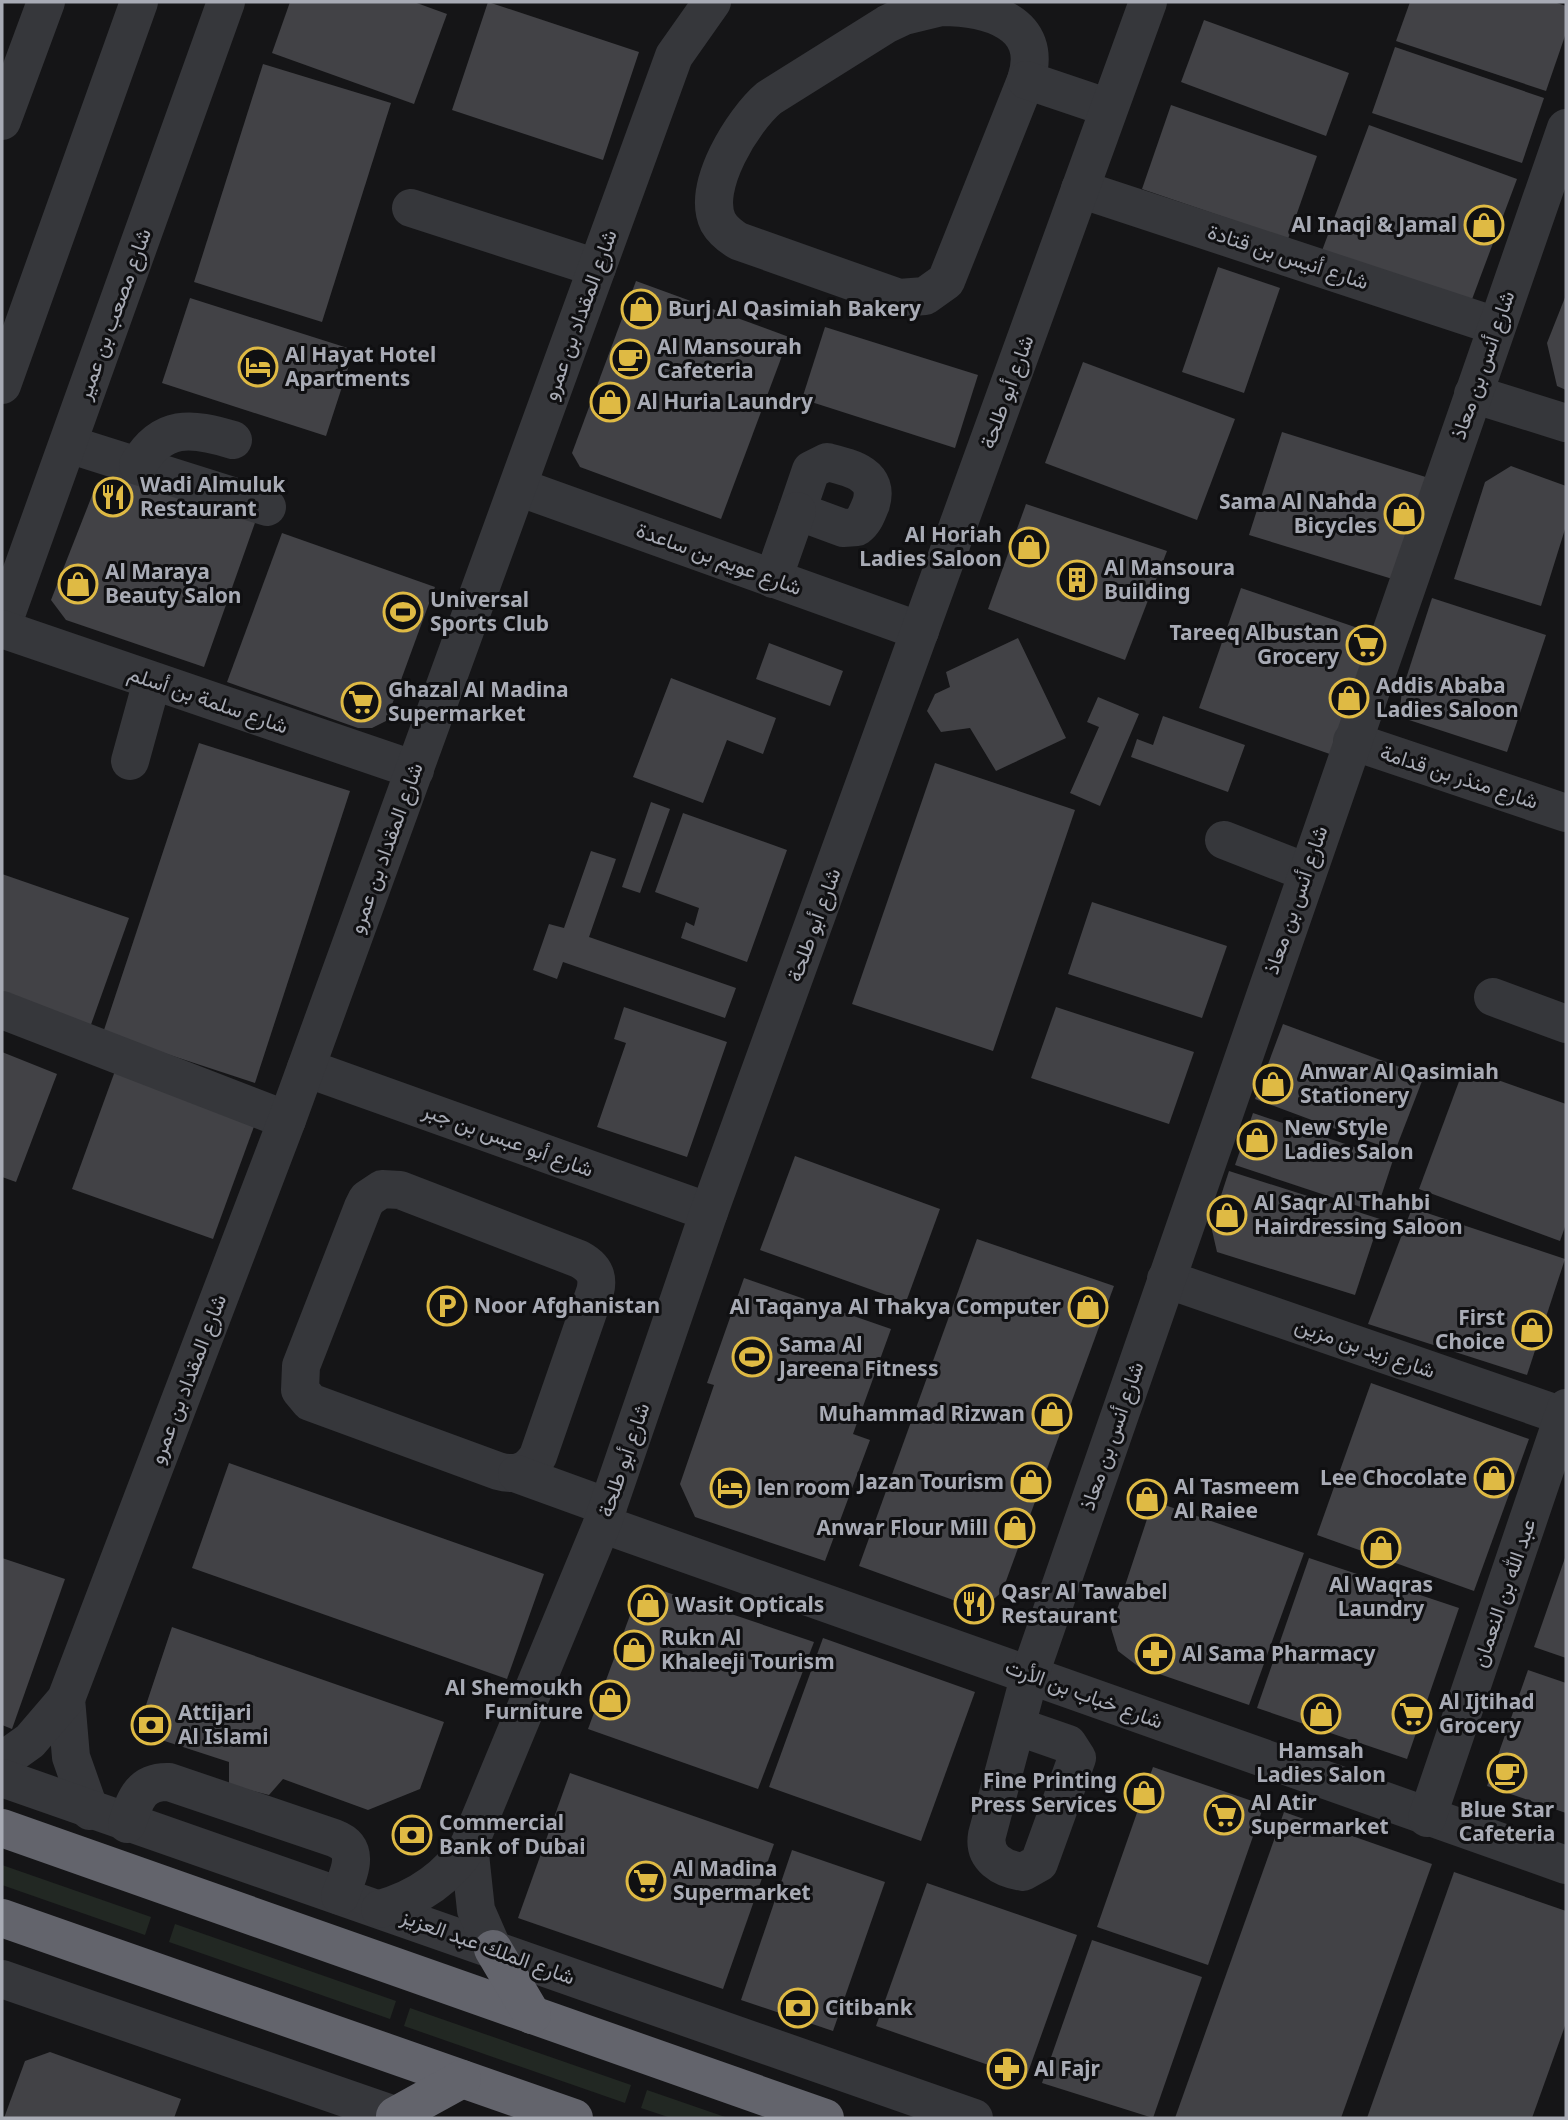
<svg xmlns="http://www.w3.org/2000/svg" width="1568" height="2120" viewBox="0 0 1568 2120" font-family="'Noto Sans',Vazirmatn,sans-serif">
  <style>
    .green { fill: #222823 }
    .building { fill: #424246 }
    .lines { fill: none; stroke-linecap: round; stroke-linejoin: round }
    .minor { stroke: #36373b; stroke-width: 38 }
    .highway { stroke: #63646c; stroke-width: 38 }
    .labels { text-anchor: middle; stroke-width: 6; stroke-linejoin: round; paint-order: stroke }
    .poi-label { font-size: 21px; font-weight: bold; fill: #a8abb5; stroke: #101012; text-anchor: start }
    .street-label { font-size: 21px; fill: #a8abb5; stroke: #101012 }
  </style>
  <rect width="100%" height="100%" fill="#151517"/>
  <g class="green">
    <polygon points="2,1865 151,1917 145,1935 2,1885"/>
    <polygon points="175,1924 396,2001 390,2019 169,1942"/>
    <polygon points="410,2008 631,2085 625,2103 404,2026"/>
    <polygon points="647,2090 728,2118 671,2118 641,2108"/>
  </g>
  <g class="building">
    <polygon points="290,2 414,2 447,14 414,104 272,53"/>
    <polygon points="488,2 639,52 603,160 452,110"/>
    <polygon points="1410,2 1554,2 1566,6 1566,33 1546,91 1396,41"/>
    <polygon points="1204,20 1349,73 1326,136 1181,82"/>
    <polygon points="1395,47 1544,98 1522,163 1372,113"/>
    <polygon points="263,64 391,103 322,322 194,282"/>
    <polygon points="1171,105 1317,156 1288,239 1142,189"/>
    <polygon points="1369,125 1517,179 1468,310 1320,256"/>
    <polygon points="1218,267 1280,288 1244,393 1182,372"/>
    <polygon points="636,281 789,337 721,519 580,467 572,453"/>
    <polygon points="1566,295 1566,390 1557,386 1547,343"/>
    <polygon points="190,298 354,350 326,436 162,383"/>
    <polygon points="825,327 978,375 955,448 802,399"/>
    <polygon points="1083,362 1235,419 1197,520 1045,463"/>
    <polygon points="1282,432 1432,479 1399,581 1249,535"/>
    <polygon points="1511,466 1566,486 1566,526 1541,606 1454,579 1485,482"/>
    <polygon points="120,473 256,520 204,667 66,620 51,600 97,483"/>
    <polygon points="1026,504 1167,551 1125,660 988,609"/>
    <polygon points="282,533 435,587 386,721 372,728 358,728 227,682"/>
    <polygon points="1241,588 1387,638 1344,759 1199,708"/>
    <polygon points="1432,598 1546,635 1507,752 1409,720 1400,708 1402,691"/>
    <polygon points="1018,638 1066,738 996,771 970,728 941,732 927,711 935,694 950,687 946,672"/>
    <polygon points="769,643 843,671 830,706 756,679"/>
    <polygon points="671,678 776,718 763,754 727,740 703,803 633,777"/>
    <polygon points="1098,697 1139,714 1100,806 1070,793 1099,727 1087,722"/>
    <polygon points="1163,716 1245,745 1228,792 1131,757 1137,739 1153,745"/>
    <polygon points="199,743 350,791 255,1083 103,1033"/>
    <polygon points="935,763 1075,810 993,1051 852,1004"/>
    <polygon points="651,802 670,809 640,893 622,887"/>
    <polygon points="683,813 787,850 747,962 681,938 686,922 694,926 699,908 655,892"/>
    <polygon points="591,851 616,859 589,937 736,988 725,1018 563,962 557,979 533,970 549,924 564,928"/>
    <polygon points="2,874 129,918 88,1033 2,1003"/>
    <polygon points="1092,902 1227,946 1202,1018 1068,974"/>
    <polygon points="624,1007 727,1042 687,1157 597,1127 626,1043 614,1039"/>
    <polygon points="1056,1007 1194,1052 1169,1124 1031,1078"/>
    <polygon points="1283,1024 1424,1076 1395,1151 1255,1099"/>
    <polygon points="2,1052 57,1074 16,1182 2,1177"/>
    <polygon points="119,1060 260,1110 213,1239 72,1189"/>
    <polygon points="1464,1068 1566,1104 1566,1224 1560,1241 1419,1189"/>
    <polygon points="1253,1113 1393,1160 1376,1212 1235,1165"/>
    <polygon points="795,1156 940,1209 906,1302 760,1250"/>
    <polygon points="1229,1171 1380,1219 1355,1295 1217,1252 1211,1226"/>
    <polygon points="1412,1208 1565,1259 1527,1375 1368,1324"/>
    <polygon points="977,1239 1114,1286 1002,1592 989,1603 967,1605 859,1566"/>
    <polygon points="744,1278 891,1329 853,1434 870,1440 825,1561 695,1517 680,1484 714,1385 707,1383"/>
    <polygon points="1371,1383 1529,1439 1474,1591 1317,1535"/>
    <polygon points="229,1463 544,1574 507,1679 192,1568"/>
    <polygon points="1153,1501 1304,1553 1249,1705 1139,1667 1118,1651 1111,1628"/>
    <polygon points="1566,1555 1566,1658 1534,1647"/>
    <polygon points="2,1558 65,1579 12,1729 2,1725"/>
    <polygon points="1309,1558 1459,1608 1407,1759 1257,1708"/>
    <polygon points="657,1589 814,1642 758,1789 588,1729 636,1599"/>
    <polygon points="172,1627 444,1722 420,1789 368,1810 283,1779 269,1795 229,1785 229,1762 137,1732"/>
    <polygon points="823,1638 975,1692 921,1841 769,1787"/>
    <polygon points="1528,1670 1566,1683 1566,1813 1487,1786"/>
    <polygon points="1153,1767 1264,1805 1208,1965 1097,1927"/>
    <polygon points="570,1773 774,1844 723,1989 518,1918"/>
    <polygon points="1284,1812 1432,1864 1341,2118 1175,2118"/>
    <polygon points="792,1850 885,1882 833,2031 741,2000"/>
    <polygon points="1454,1872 1566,1911 1566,2023 1532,2118 1367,2118"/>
    <polygon points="927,1883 1077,1935 1026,2078 876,2026"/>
    <polygon points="1092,1940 1202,1977 1153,2118 1042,2083"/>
    <polygon points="50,2052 181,2099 174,2118 4,2118 25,2061"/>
  </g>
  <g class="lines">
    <g class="minor">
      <path d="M941,7c46,0 104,15 85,73l-80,201 -21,15 -26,2 -161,-57c-8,-5 -15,-10 -20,-19 -17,-35 25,-102 51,-124l118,-74 17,-8z"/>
      <polyline points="1026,80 1109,108"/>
      <polyline points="2,121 46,2"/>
      <polyline points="1080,189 1496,326"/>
      <polyline points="411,208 597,268"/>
      <polyline points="2,385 139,2"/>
      <polyline points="1473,394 1566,423"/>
      <polyline points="68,444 267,507"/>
      <path d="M827,462c24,6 53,12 44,42 -4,9 -6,17 -14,23l-14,1 -46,-17 14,-41z"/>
      <path d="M138,465c24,-41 53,-38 95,-25"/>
      <polyline points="518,487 920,631"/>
      <polyline points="773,579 797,511"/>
      <polyline points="2,626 226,2"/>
      <polyline points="2,629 415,770"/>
      <polyline points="1352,741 1566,813"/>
      <polyline points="130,761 152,681"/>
      <polyline points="1224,840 1306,872"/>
      <polyline points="1493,997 1566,1024"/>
      <polyline points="2,1010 287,1120"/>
      <polyline points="306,1068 709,1212"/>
      <path d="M382,1189l18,1 179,69c15,8 20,17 16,33l-57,164c-10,16 -22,20 -40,15l-188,-69 -10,-12 1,-24 62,-159 4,-8z"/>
      <polyline points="1166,1279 1563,1416"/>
      <polyline points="517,1474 608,1507"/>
      <polyline points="602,1524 1566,1865"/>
      <polyline points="66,1699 71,1757 90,1811"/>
      <path d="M1016,1726l52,18 9,14 -38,105 -16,9c-21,-3 -40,-14 -36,-37l43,-161 536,-1546"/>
      <polyline points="2,1761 30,1741 66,1699 287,1120 674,56 712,2"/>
      <polyline points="2,1778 974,2118"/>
      <polyline points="1427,1818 1566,1408"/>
      <path d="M127,1824c8,-24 13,-43 42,-42l165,56c29,11 14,36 6,58"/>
      <polyline points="469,1845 476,1910 493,1949"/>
      <path d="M380,1909c39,-11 68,-31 89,-64l133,-321 107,-312 439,-1210"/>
      <polyline points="2,1979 403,2118"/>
    </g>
    <g class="highway">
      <polyline points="2,1828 825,2118"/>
      <polyline points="2,1918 574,2118"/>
      <polyline points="493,1949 532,2015"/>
      <polyline points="395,2116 462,2079"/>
    </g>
  </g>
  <defs>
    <symbol id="shop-ring" viewBox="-11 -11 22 22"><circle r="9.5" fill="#101012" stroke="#dfba44" stroke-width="1.5"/><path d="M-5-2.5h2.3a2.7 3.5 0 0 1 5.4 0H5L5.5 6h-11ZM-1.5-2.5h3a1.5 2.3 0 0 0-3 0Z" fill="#dfba44"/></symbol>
    <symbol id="cafe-ring" viewBox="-11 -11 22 22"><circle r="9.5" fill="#101012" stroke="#dfba44" stroke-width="1.5"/><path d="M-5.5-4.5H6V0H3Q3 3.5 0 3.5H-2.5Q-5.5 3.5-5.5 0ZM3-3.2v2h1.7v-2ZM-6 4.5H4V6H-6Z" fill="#dfba44"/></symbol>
    <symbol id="hotel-ring" viewBox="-11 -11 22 22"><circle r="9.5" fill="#101012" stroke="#dfba44" stroke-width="1.5"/><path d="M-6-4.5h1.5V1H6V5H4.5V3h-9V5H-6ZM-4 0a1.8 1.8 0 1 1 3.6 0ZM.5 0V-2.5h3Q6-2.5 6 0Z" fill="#dfba44"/></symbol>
    <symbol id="restaurant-ring" viewBox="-11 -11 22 22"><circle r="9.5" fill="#101012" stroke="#dfba44" stroke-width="1.5"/><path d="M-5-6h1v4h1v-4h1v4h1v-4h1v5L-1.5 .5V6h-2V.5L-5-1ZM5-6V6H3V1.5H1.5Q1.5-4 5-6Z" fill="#dfba44"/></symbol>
    <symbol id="building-ring" viewBox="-11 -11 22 22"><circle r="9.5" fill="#101012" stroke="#dfba44" stroke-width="1.5"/><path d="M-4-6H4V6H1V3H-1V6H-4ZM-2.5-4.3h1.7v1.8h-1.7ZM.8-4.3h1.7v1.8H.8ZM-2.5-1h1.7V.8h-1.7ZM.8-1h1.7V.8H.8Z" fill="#dfba44"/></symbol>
    <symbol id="stadium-ring" viewBox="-11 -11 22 22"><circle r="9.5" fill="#101012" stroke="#dfba44" stroke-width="1.5"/><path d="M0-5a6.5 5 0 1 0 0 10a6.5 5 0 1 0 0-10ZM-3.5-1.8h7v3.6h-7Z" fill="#dfba44"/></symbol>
    <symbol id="supermarket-ring" viewBox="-11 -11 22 22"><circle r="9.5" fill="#101012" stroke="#dfba44" stroke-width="1.5"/><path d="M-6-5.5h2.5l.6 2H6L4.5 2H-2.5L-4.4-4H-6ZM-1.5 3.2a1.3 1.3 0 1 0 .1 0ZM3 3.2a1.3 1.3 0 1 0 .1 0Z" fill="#dfba44"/></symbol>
    <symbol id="parking-ring" viewBox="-11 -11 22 22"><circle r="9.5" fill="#101012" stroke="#dfba44" stroke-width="1.5"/><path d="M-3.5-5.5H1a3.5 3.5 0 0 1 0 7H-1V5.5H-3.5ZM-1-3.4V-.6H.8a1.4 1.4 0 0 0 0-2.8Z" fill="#dfba44"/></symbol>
    <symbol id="pharmacy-ring" viewBox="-11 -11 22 22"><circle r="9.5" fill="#101012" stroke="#dfba44" stroke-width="1.5"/><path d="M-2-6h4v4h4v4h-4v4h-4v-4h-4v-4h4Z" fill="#dfba44"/></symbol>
    <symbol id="bank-ring" viewBox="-11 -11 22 22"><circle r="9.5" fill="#101012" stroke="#dfba44" stroke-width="1.5"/><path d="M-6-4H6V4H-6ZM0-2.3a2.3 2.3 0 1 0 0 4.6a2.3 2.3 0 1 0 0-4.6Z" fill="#dfba44"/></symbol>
  </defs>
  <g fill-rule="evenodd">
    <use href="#shop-ring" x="1462" y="203" width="44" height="44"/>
    <use href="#shop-ring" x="619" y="287" width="44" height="44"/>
    <use href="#cafe-ring" x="608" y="337" width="44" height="44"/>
    <use href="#hotel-ring" x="236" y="345" width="44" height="44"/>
    <use href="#shop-ring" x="588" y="380" width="44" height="44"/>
    <use href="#restaurant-ring" x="91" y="475" width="44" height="44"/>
    <use href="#shop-ring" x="1382" y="492" width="44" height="44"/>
    <use href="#shop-ring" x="1007" y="525" width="44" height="44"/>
    <use href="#building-ring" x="1055" y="558" width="44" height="44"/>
    <use href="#shop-ring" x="56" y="562" width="44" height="44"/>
    <use href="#stadium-ring" x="381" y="590" width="44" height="44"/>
    <use href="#supermarket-ring" x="1344" y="623" width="44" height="44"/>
    <use href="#shop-ring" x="1327" y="676" width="44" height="44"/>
    <use href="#supermarket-ring" x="339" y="680" width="44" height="44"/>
    <use href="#shop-ring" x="1251" y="1062" width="44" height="44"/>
    <use href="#shop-ring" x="1235" y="1118" width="44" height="44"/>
    <use href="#shop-ring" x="1205" y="1193" width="44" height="44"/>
    <use href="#parking-ring" x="425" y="1284" width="44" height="44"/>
    <use href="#shop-ring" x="1066" y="1285" width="44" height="44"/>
    <use href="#shop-ring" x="1510" y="1308" width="44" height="44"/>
    <use href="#stadium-ring" x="730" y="1335" width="44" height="44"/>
    <use href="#shop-ring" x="1030" y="1392" width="44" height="44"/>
    <use href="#shop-ring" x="1472" y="1456" width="44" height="44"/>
    <use href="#shop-ring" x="1009" y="1460" width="44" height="44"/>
    <use href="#hotel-ring" x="708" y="1466" width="44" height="44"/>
    <use href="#shop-ring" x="1125" y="1477" width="44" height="44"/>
    <use href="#shop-ring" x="993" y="1506" width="44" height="44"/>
    <use href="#shop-ring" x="1359" y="1526" width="44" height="44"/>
    <use href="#restaurant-ring" x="952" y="1582" width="44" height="44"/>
    <use href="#shop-ring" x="626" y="1583" width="44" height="44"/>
    <use href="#shop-ring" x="612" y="1628" width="44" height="44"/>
    <use href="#pharmacy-ring" x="1133" y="1632" width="44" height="44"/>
    <use href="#shop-ring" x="588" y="1678" width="44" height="44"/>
    <use href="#shop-ring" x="1299" y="1692" width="44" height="44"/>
    <use href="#supermarket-ring" x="1390" y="1692" width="44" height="44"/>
    <use href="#bank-ring" x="129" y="1703" width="44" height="44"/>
    <use href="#cafe-ring" x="1485" y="1751" width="44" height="44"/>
    <use href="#shop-ring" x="1122" y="1771" width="44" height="44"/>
    <use href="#supermarket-ring" x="1202" y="1793" width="44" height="44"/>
    <use href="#bank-ring" x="390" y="1813" width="44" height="44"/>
    <use href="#supermarket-ring" x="624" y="1859" width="44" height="44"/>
    <use href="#bank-ring" x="776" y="1986" width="44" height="44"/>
    <use href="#pharmacy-ring" x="985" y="2047" width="44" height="44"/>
  </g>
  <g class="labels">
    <g class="poi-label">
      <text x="1457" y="232" text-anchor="end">Al Inaqi &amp; Jamal</text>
      <text x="668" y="316">Burj Al Qasimiah Bakery</text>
      <text x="657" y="354">Al Mansourah<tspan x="657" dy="24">Cafeteria</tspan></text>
      <text x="285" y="362">Al Hayat Hotel<tspan x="285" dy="24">Apartments</tspan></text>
      <text x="637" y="409">Al Huria Laundry</text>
      <text x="140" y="492">Wadi Almuluk<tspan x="140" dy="24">Restaurant</tspan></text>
      <text x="1377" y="509" text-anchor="end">Sama Al Nahda<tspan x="1377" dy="24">Bicycles</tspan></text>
      <text x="1002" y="542" text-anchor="end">Al Horiah<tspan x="1002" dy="24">Ladies Saloon</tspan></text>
      <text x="1104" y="575">Al Mansoura<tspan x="1104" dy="24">Building</tspan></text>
      <text x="105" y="579">Al Maraya<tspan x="105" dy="24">Beauty Salon</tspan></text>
      <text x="430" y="607">Universal<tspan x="430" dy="24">Sports Club</tspan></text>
      <text x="1339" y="640" text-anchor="end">Tareeq Albustan<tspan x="1339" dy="24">Grocery</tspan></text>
      <text x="1376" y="693">Addis Ababa<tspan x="1376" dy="24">Ladies Saloon</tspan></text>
      <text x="388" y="697">Ghazal Al Madina<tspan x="388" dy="24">Supermarket</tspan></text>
      <text x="1300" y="1079">Anwar Al Qasimiah<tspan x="1300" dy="24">Stationery</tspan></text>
      <text x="1284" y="1135">New Style<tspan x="1284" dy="24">Ladies Salon</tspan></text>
      <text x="1254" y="1210">Al Saqr Al Thahbi<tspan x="1254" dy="24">Hairdressing Saloon</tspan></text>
      <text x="474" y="1313">Noor Afghanistan</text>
      <text x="1061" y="1314" text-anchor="end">Al Taqanya Al Thakya Computer</text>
      <text x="1505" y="1325" text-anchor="end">First<tspan x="1505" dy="24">Choice</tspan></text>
      <text x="779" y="1352">Sama Al<tspan x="779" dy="24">Jareena Fitness</tspan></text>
      <text x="1025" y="1421" text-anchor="end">Muhammad Rizwan</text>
      <text x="1467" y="1485" text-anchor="end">Lee Chocolate</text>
      <text x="1004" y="1489" text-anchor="end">Jazan Tourism</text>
      <text x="1174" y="1494">Al Tasmeem<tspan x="1174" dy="24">Al Raiee</tspan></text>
      <text x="757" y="1495">len room</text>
      <text x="988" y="1535" text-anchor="end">Anwar Flour Mill</text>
      <text x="1381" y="1592" text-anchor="middle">Al Waqras<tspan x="1381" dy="24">Laundry</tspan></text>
      <text x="1001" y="1599">Qasr Al Tawabel<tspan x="1001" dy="24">Restaurant</tspan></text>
      <text x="675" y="1612">Wasit Opticals</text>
      <text x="661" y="1645">Rukn Al<tspan x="661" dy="24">Khaleeji Tourism</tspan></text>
      <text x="1182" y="1661">Al Sama Pharmacy</text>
      <text x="583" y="1695" text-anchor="end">Al Shemoukh<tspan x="583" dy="24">Furniture</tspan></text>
      <text x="1439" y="1709">Al Ijtihad<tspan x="1439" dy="24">Grocery</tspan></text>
      <text x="178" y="1720">Attijari<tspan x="178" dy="24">Al Islami</tspan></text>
      <text x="1321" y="1758" text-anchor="middle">Hamsah<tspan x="1321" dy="24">Ladies Salon</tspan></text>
      <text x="1117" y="1788" text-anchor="end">Fine Printing<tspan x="1117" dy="24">Press Services</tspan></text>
      <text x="1251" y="1810">Al Atir<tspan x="1251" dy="24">Supermarket</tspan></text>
      <text x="1507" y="1817" text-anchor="middle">Blue Star<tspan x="1507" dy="24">Cafeteria</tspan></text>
      <text x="439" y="1830">Commercial<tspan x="439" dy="24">Bank of Dubai</tspan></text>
      <text x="673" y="1876">Al Madina<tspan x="673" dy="24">Supermarket</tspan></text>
      <text x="825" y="2015">Citibank</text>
      <text x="1034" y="2076">Al Fajr</text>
    </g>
    <g class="street-label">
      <text transform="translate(1288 257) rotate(18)" y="7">شارع أنيس بن قتادة</text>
      <text transform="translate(114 314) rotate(-70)" y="7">شارع مصعب بن عمير</text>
      <text transform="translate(580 315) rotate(-70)" y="7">شارع المقداد بن عمرو</text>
      <text transform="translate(1483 365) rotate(-71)" y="7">شارع أنس بن معاذ</text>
      <text transform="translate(1007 392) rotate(-70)" y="7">شارع أبو طلحة</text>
      <text transform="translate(719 559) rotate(20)" y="7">شارع عويم بن ساعدة</text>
      <text transform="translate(208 700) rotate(19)" y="7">شارع سلمة بن أسلم</text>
      <text transform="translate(1459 777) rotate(18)" y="7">شارع منذر بن قدامة</text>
      <text transform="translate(386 848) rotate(-70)" y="7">شارع المقداد بن عمرو</text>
      <text transform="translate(1296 900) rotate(-71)" y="7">شارع أنس بن معاذ</text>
      <text transform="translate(814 925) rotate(-70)" y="7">شارع أبو طلحة</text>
      <text transform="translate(508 1140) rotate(20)" y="7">شارع أبو عبس بن جبر</text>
      <text transform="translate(1365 1348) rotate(19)" y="7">شارع زيد بن مزين</text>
      <text transform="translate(188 1379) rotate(-69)" y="7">شارع المقداد بن عمرو</text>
      <text transform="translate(1112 1436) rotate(-71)" y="7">شارع أنس بن معاذ</text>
      <text transform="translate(624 1460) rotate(-71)" y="7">شارع أبو طلحة</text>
      <text transform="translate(1504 1593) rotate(-71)" y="7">عبد الله بن النعمان</text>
      <text transform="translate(1084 1694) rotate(20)" y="7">شارع خباب بن الأرت</text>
      <text transform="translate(488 1947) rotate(20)" y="7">شارع الملك عبد العزيز</text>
    </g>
  </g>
  <rect width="1568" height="2120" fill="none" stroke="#a8abb5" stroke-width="7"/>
</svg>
